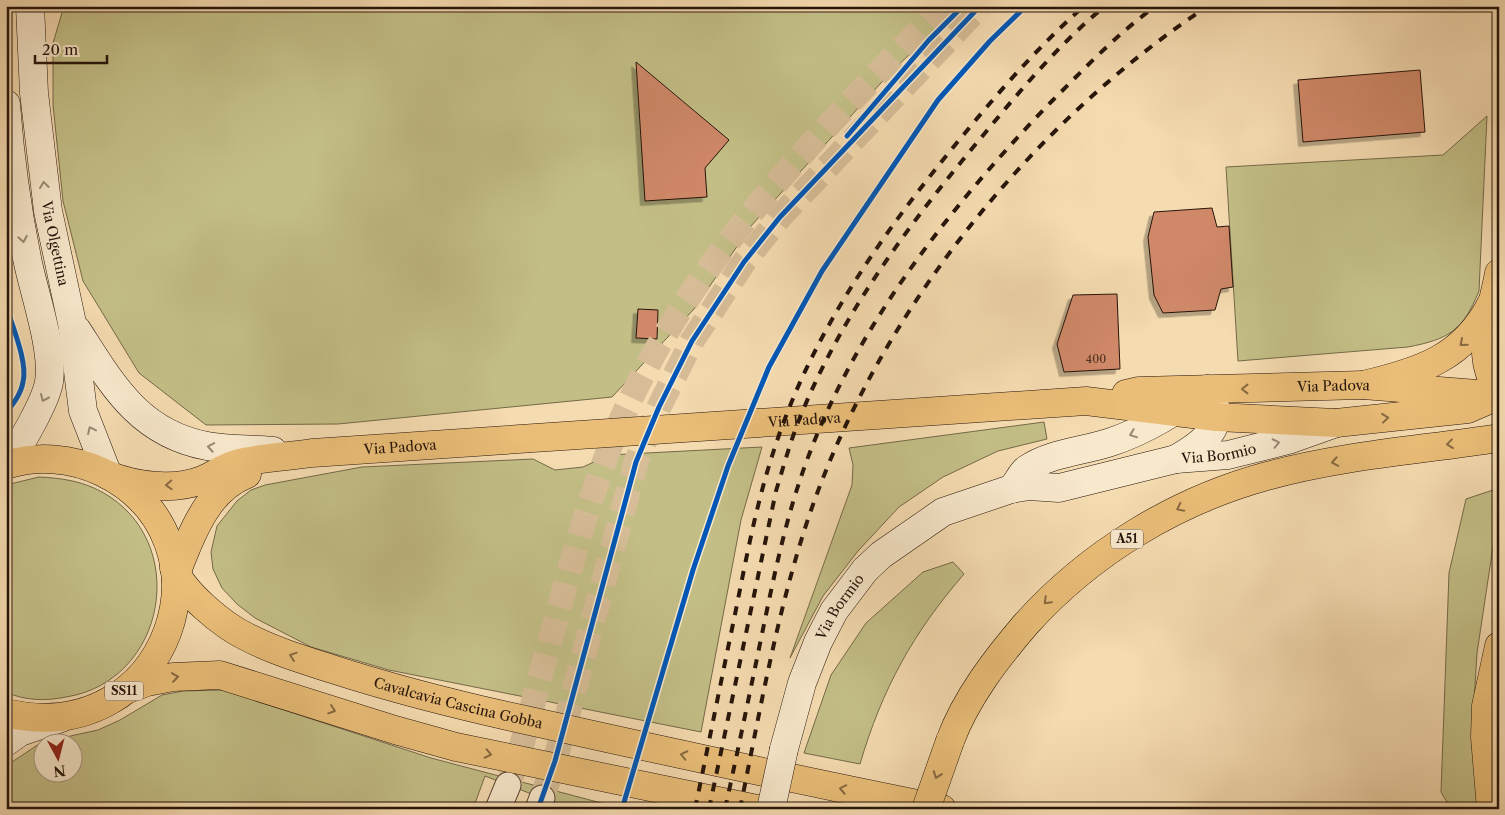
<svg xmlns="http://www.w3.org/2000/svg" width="1505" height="815" viewBox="0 0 1505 815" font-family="'Libre Caslon Text',serif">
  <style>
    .green { fill: #c3be86; stroke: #746948 }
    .building { fill: #cf8868; stroke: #26140a; filter: url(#shadow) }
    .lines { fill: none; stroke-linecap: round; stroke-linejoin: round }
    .street-tunnel { stroke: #d6bd97; stroke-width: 25; stroke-dasharray: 25 12; stroke-linecap: butt }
    .street-casing { stroke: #5a4634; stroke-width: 27 }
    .secondary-casing { stroke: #26140a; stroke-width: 29 }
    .primary-casing { stroke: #26140a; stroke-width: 29 }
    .highway-casing { stroke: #26140a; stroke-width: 29 }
    .street { stroke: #f8e8cc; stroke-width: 25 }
    .secondary { stroke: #f8e8cc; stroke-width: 28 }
    .primary { stroke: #eabe78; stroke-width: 28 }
    .highway { stroke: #eabe78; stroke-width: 28 }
    .rail { stroke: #26140a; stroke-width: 4; stroke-dasharray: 9 9; stroke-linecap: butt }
    .secondary-bridge-casing { stroke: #26140a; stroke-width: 29; stroke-linecap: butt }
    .highway-bridge-casing { stroke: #26140a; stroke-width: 29; stroke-linecap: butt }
    .secondary-bridge { stroke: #f8e8cc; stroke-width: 28 }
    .highway-bridge { stroke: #eabe78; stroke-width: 28 }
    .cycleway-casing { stroke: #f8e8cc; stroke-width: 8 }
    .cycleway { stroke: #0057b8; stroke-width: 5 }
    .oneway { stroke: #9a8975 }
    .oneway2 { stroke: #886941 }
    .labels { text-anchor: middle; stroke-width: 5; stroke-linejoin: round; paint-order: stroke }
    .number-label { font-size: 11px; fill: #503122 }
    .shield { fill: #f8e8cc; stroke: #655444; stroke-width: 1 }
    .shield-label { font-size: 12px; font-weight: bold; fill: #26140a }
    .street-label { font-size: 14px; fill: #26140a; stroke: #f8e8cc }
  </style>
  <defs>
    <filter id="shadow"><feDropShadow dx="-4.5" dy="4.5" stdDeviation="0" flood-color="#0004"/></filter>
  </defs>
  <rect width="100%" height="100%" fill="#f5dbb0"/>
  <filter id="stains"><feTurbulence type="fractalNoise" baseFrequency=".004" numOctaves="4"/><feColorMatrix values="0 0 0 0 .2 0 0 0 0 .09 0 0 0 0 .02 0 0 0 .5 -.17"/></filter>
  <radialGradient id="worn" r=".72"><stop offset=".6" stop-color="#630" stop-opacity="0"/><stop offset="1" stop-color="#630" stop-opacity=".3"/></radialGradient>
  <g class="green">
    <polygon points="64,6 960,6 890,73 751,226 694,309 612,397 338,424 206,425 139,373 83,281 63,201 53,105 53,43"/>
    <path d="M1487,116l-8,175c-16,39 -29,48 -71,56l-170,14 -12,-194 217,-12z"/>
    <polygon points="1044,422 1047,439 998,451 943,477 899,507 858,551 823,596 790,658 852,485 853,465 849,448"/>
    <polygon points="762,447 741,520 701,732 389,670 311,647 255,618 237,604 222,588 213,569 211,552 217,526 237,501 251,490 265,485 362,467 533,459 555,470 583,467 609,455"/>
    <path d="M39,477c22,1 43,4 63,15 89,49 65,189 -36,205 -20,4 -41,4 -60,-5v-207z"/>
    <polygon points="1499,488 1499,507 1477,653 1474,703 1481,809 1451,809 1441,792 1449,573 1466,499"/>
    <path d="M953,562l11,12c-51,59 -82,115 -104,190l-56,-11 27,-78 35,-52 57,-51z"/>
    <polygon points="223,690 431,758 624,809 565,809 560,805 485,776 473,809 6,809 6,766 39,744 42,743 42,772 72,772 72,742 43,742 98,730 120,720 162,695 183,691"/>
  </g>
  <g class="building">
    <polygon points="636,62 729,140 705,168 707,197 645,201"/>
    <polygon points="1420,70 1425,132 1303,142 1298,80"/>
    <polygon points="1212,208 1217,227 1229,226 1233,287 1221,289 1215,310 1163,313 1154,295 1148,237 1154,212"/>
    <polygon points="1117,294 1120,369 1064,372 1057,344 1073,295"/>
    <polygon points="638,309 658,310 657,339 636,338"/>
  </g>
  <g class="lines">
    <g class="street-tunnel">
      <path d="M508,785c13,-32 21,-67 30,-101 22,-77 41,-157 70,-232 70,-183 202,-308 335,-446"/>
      <polyline points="542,798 555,761 636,462 659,407 692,341 744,262 780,217 980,6"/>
    </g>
    <defs>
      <g id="street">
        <polyline points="498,809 508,785"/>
        <polyline points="538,809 542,798"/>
      </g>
      <g id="secondary">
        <path id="s1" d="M30,6l4,87 14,118 24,112 11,88 25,64"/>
        <path d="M6,104c4,53 11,106 22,159 7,33 26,87 21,119 -3,18 -30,68 -43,80"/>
        <path d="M77,330c35,54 61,103 130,116 22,4 44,3 66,5"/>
        <path d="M1011,489c7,-6 9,-15 16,-20 23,-16 57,-18 84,-27 36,-12 65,-31 96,-53 23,35 -1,53 -31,70"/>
        <polyline points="6,742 20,732 61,718"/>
        <path id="s2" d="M784,749l18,-66 16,-41 16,-31 31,-41 16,-15 62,-43 68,-23 18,-3 30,2 117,-29 52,-4 60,-15 48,-17"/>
      </g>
      <g id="primary">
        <path id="s3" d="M1126,394l13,-3 224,-6 127,10"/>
        <path d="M6,465c32,-10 66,-7 96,7 139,68 67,279 -96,241"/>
        <path id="s4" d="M108,475c28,11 65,16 94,5 11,-4 22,-13 34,-16 24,-7 51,-7 76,-11l774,-52 131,16 119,6 132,-14 30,-13"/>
        <path d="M176,579c1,-12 7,-22 11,-33 13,-31 28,-59 60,-72"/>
      </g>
      <g id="highway">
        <path d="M1363,385c56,-13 101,-27 128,-81"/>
        <path d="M1498,396c-4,-11 -9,-22 -11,-34 -5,-30 7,-60 12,-89"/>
        <path id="s5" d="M174,568c9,25 50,58 73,69 27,14 57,23 85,32 68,22 137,39 207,54 134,30 269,59 403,86"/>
        <polyline points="128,689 147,682 173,677 220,675 395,730 456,747 757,809"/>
        <path d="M950,741c16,-43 46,-82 76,-117 64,-71 149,-123 241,-148 76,-21 155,-26 232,-38"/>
        <polyline points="1491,809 1485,737 1486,706 1499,646"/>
      </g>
    </defs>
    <use href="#street" class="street-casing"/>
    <use href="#secondary" class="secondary-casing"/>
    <use href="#primary" class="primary-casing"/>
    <use href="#highway" class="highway-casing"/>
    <use href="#street" class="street"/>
    <use href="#secondary" class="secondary"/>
    <use href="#primary" class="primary"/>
    <use href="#highway" class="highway"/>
    <g class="rail">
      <path d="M695,809c13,-62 25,-123 38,-185 12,-58 22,-117 41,-174 38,-119 112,-222 191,-317 37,-45 75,-88 119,-127"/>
      <path d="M709,809l67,-318c8,-26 15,-52 25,-76 42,-103 109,-192 179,-276 39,-47 78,-94 125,-133"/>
      <path d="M725,809c13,-59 25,-117 37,-175 13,-63 26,-127 50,-187 51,-130 143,-246 240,-346 33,-33 66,-68 104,-95"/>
      <path d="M740,809c21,-103 41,-220 78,-318 72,-192 219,-372 390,-485"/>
    </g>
    <defs>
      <polyline id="secondary-bridge" points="771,809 784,749"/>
      <polyline id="highway-bridge" points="926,809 950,741"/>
    </defs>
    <use href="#secondary-bridge" class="secondary-bridge-casing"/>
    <use href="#highway-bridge" class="highway-bridge-casing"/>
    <use href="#secondary-bridge" class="secondary-bridge"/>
    <use href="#highway-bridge" class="highway-bridge"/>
    <defs>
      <g id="cycleway">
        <polyline points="847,136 929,40 963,6"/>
        <path d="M6,305c6,21 22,57 17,77 -2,12 -10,22 -17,31"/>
        <polyline points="538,809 555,761 636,462 659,407 692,341 744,262 780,217 980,6"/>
        <polyline points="622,809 693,570 728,466 769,367 822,271 938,100 990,41 1026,6"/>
      </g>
    </defs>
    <use href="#cycleway" class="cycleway-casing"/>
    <use href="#cycleway" class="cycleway"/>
  </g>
  <defs><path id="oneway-chevron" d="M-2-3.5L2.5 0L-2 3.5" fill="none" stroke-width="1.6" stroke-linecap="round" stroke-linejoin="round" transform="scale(1.25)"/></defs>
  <g class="oneway">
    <use href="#oneway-chevron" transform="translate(44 185) rotate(-97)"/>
    <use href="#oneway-chevron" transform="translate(23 239) rotate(80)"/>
    <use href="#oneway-chevron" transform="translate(44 398) rotate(114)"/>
    <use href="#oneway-chevron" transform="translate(91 430) rotate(-115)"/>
    <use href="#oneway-chevron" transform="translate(1133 434) rotate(159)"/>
    <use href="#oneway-chevron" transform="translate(1276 443) rotate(-12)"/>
    <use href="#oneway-chevron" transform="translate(211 447) rotate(-170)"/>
  </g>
  <g class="oneway2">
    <use href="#oneway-chevron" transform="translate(1463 343) rotate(139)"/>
    <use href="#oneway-chevron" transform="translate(1245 389) rotate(180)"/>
    <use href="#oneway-chevron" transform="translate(1385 418) rotate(-6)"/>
    <use href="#oneway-chevron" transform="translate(1450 444) rotate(173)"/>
    <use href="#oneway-chevron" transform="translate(1335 462) rotate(169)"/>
    <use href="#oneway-chevron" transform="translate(169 485) rotate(177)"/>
    <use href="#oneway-chevron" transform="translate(1180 508) rotate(154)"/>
    <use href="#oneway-chevron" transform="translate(1047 601) rotate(135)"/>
    <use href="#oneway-chevron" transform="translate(293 656) rotate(-161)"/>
    <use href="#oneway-chevron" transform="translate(175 677) rotate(-8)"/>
    <use href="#oneway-chevron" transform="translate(332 710) rotate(19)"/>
    <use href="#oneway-chevron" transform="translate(488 754) rotate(12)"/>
    <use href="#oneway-chevron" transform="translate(684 755) rotate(-168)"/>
    <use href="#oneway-chevron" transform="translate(937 775) rotate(110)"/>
    <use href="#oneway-chevron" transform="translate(843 789) rotate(-169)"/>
  </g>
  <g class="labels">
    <g class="number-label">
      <text x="1096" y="363">400</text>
    </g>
    <g class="shield">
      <rect x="1111" y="529.5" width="32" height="19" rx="4"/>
      <rect x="105" y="681.5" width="38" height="19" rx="4"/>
    </g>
    <g class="shield-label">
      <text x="1127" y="543">A51</text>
      <text x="124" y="695">SS11</text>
    </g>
    <g class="street-label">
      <text dy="5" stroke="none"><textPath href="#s1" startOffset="239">Via Olgettina</textPath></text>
      <text dy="5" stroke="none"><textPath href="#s3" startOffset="208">Via Padova</textPath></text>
      <text dy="5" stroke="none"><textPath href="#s4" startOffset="704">Via Padova</textPath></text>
      <text dy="5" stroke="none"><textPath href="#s4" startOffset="299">Via Padova</textPath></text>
      <text dy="5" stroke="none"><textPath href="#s2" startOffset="580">Via Bormio</textPath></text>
      <text dy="5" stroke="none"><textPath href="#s2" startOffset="154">Via Bormio</textPath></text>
      <text dy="5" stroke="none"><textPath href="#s5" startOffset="324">Cavalcavia Cascina Gobba</textPath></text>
    </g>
  </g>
  <rect width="1505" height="815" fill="none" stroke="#f5dbb0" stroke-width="25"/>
  <rect x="8" y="8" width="1490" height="800" fill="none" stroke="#26140a" stroke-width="2.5"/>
  <rect x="12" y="12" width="1480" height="790" fill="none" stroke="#26140a"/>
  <g transform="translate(58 758) rotate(173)"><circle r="24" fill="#f8e8cc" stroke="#a4937e"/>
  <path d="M0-4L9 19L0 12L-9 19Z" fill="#8f2418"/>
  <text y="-8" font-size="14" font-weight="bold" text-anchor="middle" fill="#26140a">N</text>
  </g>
  <path d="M35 55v8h72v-8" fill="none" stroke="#26140a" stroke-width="2.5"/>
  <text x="42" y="55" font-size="15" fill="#26140a" stroke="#f8e8cc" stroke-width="4" paint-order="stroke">20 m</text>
  <rect width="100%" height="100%" filter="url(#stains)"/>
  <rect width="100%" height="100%" fill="url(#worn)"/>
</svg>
